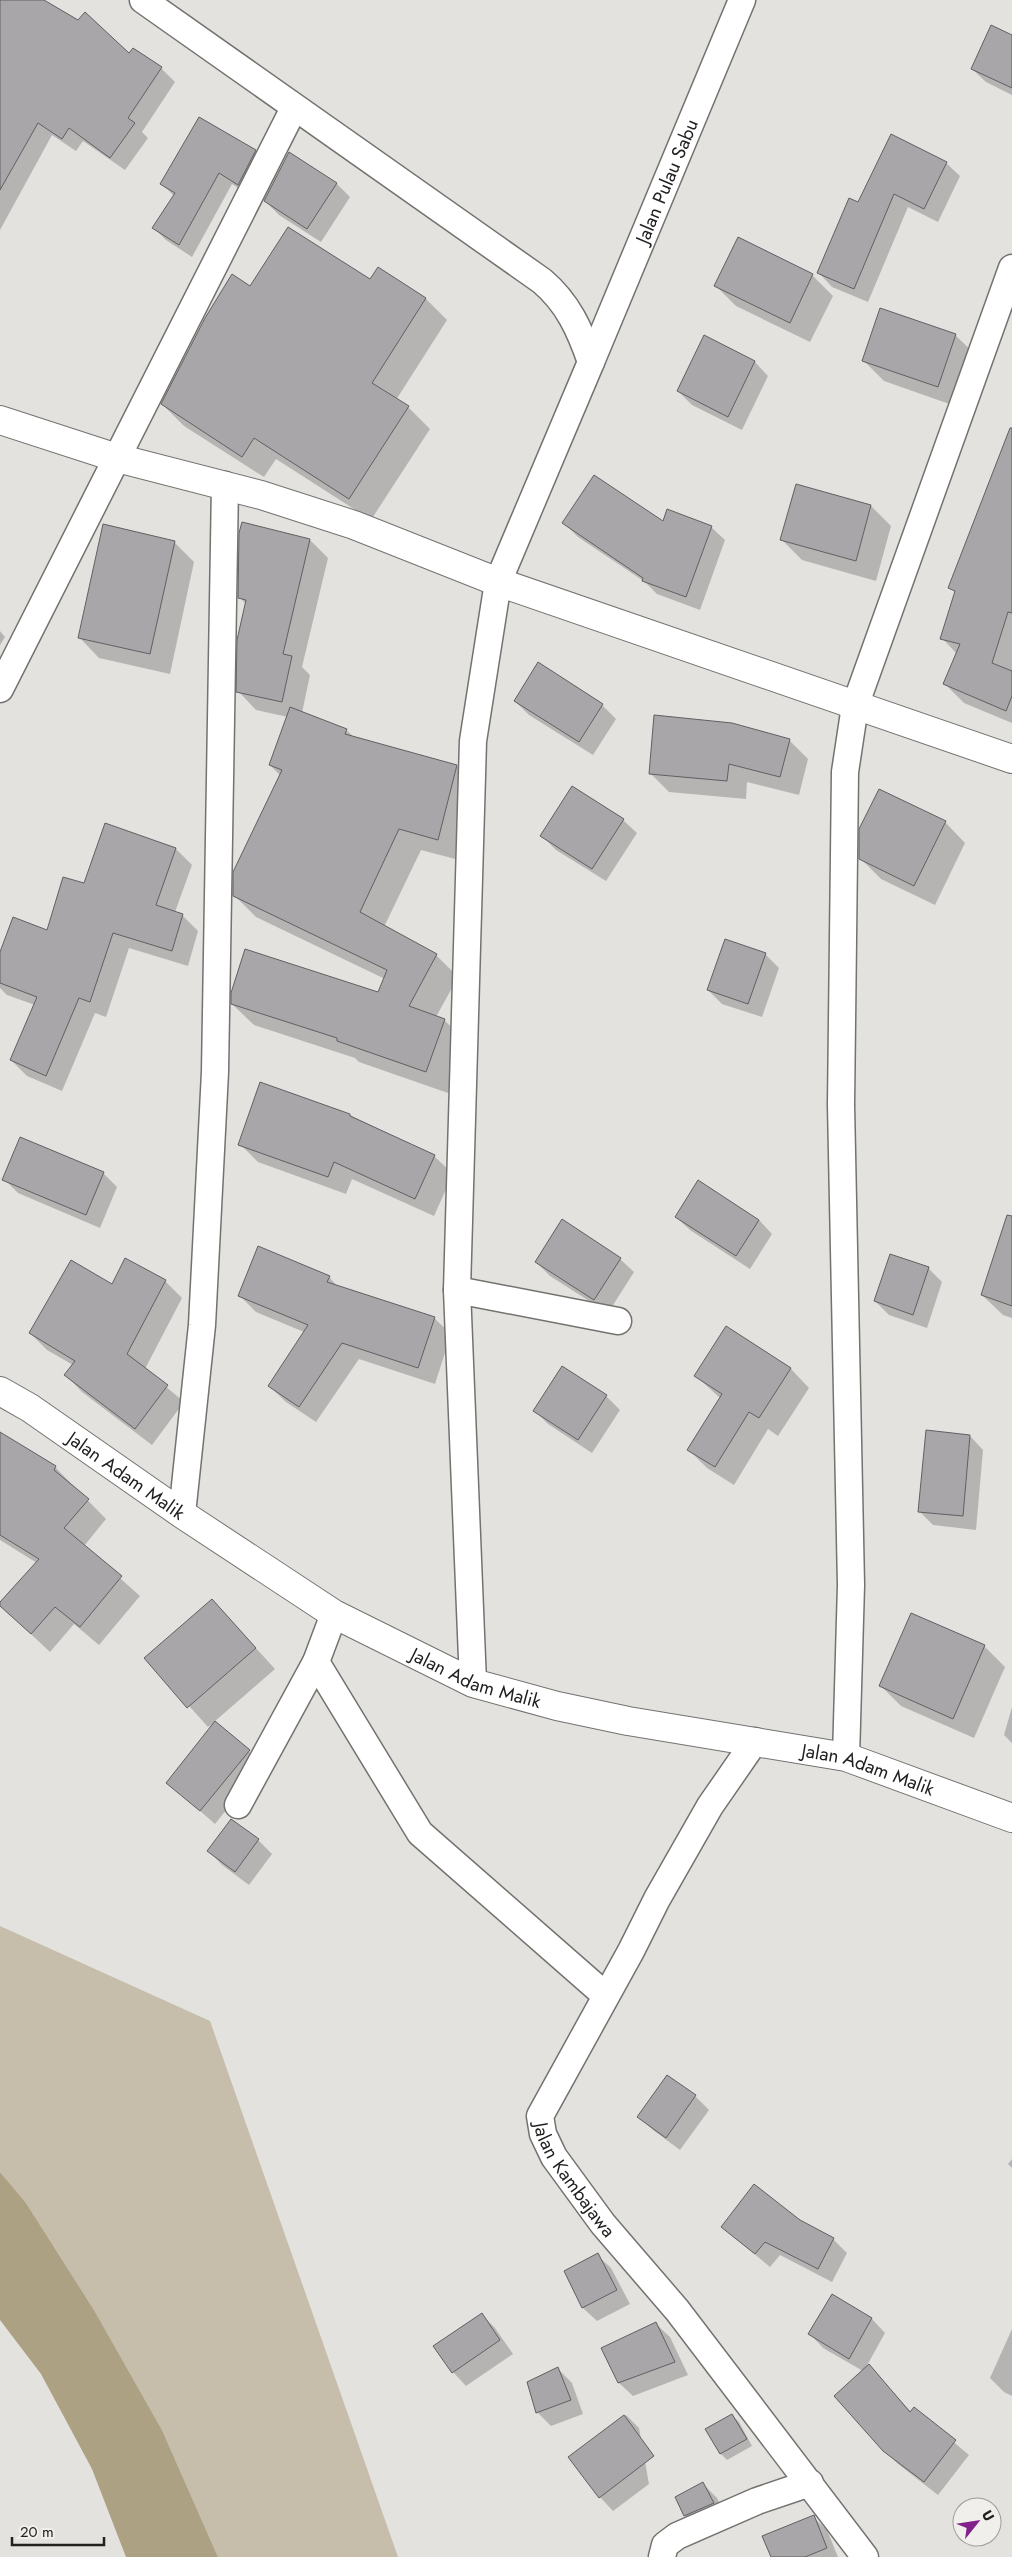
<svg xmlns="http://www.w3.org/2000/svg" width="1012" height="2557" viewBox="0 0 1012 2557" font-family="Jost,sans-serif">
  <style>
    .green { fill: #c6beaa }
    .water { fill: #aca183 }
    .shadow { fill: #0003 }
    .building { fill: #a8a6a9; stroke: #615f61 }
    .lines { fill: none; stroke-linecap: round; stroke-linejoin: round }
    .street-casing { stroke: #73726f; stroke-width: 29 }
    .secondary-casing { stroke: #73726f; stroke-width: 30 }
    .highway-casing { stroke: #73726f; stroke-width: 30 }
    .street { stroke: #fff; stroke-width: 26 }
    .secondary { stroke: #fff; stroke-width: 28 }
    .highway { stroke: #fff; stroke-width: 28 }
    .labels { text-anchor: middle; stroke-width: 4.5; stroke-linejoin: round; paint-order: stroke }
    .street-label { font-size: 19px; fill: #222120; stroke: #f1efec }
  </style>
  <rect width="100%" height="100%" fill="#e3e2df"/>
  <polygon class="green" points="0,1926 210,2021 398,2557 218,2557 162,2430 94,2310 26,2203 0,2172"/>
  <polygon class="water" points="0,2172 26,2203 94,2310 162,2430 218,2557 126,2557 92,2469 41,2374 0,2320"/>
  <g class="shadow">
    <polygon points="0,0 42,0 130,55 134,49 161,68 175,82 142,132 148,138 125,170 83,141 76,151 52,135 0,230"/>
    <polygon points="1012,36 1012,95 986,82 972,69"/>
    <polygon points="255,151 268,163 251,196 232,184 192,257 166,240 154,228 174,196 162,184"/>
    <polygon points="289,153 337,184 350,197 321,242 279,215 265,201"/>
    <polygon points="946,163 960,176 938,222 908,207 868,302 832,287 819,273 859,203"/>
    <polygon points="739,239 812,275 833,296 810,342 736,306 716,286"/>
    <polygon points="371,281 425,298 447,320 396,400 408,407 430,429 371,520 276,459 264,477 184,426 162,404 251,288"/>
    <polygon points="955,335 976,355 958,407 884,381 863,360"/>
    <polygon points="705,337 755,362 768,376 742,430 692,405 678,391"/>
    <polygon points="1012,441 1012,723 964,703 945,684 957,654 942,638 956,593 950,588"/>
    <polygon points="797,485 871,506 891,526 876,581 802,560 782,540"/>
    <polygon points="564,523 663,523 711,527 725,540 700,610 657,594 645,582 578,537"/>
    <polygon points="310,540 328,558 302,667 310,675 302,713 346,730 355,738 457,766 478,788 459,860 421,850 384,927 436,955 458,977 436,1017 444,1020 466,1041 448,1093 359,1062 355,1058 254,1025 232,1004 379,993 385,979 256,917 234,895 281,776 270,765 288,717 256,710 238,691 246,604 239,597"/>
    <polygon points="174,542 194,562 170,674 99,658 79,637"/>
    <polygon points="0,631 5,637 0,645"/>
    <polygon points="515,701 602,705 616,719 593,755 529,715"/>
    <polygon points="789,740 808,759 799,795 747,782 746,799 669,792 650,773"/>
    <polygon points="623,820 637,833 606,881 556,850 542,836"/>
    <polygon points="945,822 965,843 935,905 881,879 860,858"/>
    <polygon points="105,825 176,849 192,865 175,912 182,915 198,931 188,966 129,948 106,1017 95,1013 62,1091 27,1076 11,1060 35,1005 7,995 0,988 0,956 48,932 85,885"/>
    <polygon points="765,954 779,968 762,1017 722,1004 708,990"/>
    <polygon points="350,1115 434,1156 453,1174 434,1216 352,1179 346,1194 258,1162 240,1144"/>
    <polygon points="103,1173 117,1187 100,1228 18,1193 4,1179"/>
    <polygon points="676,1217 759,1220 772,1234 750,1269 690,1230"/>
    <polygon points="1012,1236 1012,1318 1003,1315 982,1295"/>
    <polygon points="620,1259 634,1272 608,1313 550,1276 536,1262"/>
    <polygon points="928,1268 942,1282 927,1328 889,1315 875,1301"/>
    <polygon points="329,1277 338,1287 434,1318 451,1334 435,1384 359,1359 316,1422 286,1402 269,1386 304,1332 256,1312 239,1295"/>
    <polygon points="165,1281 182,1298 145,1369 184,1402 152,1445 82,1392 66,1375 73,1365 47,1350 30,1333 113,1286"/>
    <polygon points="727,1328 791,1369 809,1388 778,1436 768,1429 734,1485 707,1468 688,1449 720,1398 696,1376"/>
    <polygon points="606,1396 620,1410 592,1453 548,1424 535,1411"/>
    <polygon points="0,1434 55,1467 106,1519 84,1546 140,1596 99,1645 74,1624 50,1652 0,1605 37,1563 0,1540"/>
    <polygon points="970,1436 983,1450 976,1530 933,1525 919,1511"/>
    <polygon points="212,1600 275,1669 214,1722 263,1764 215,1824 167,1782 214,1723 208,1727 146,1658"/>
    <polygon points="912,1615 984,1646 1005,1667 974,1738 901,1706 881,1686"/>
    <polygon points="1012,1707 1012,1743 1004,1735"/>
    <polygon points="258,1840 272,1854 249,1885 222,1865 209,1851"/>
    <polygon points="667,2076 695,2096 709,2110 680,2150 653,2130 639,2117"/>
    <polygon points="1012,2159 1012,2168 1008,2164"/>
    <polygon points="799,2222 833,2239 847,2253 832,2282 780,2255 770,2267 722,2227"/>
    <polygon points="597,2255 611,2268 630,2304 597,2321 583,2308 566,2271"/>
    <polygon points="832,2296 872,2319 885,2333 865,2369 869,2366 911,2412 914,2409 969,2455 938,2495 898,2464 884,2450 863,2371 823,2348 810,2334"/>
    <polygon points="482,2315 495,2328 513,2354 466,2386 453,2372"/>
    <polygon points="656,2324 670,2337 688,2375 633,2396 619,2383"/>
    <polygon points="1012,2329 1012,2396 1004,2392 990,2378"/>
    <polygon points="558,2369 572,2383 583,2414 551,2426 537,2412"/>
    <polygon points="626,2415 639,2428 649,2484 613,2511 600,2497 570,2457"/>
    <polygon points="732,2415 739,2422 752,2446 727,2460 721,2454 707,2430"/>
    <polygon points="703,2484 717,2498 727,2517 699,2529 685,2516 676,2497"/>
    <polygon points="813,2517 827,2530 838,2557 772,2557"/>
  </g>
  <g class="building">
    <polygon points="0,0 44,0 78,20 85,12 129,53 133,48 162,67 128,118 135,123 110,158 69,128 62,139 38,123 0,190"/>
    <polygon points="991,25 1012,35 1012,88 971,69"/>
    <polygon points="199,117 256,150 238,185 219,173 179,245 152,228 175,193 160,184"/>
    <polygon points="891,134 947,162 924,209 894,194 854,289 817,273 849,198 858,202"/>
    <polygon points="289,152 337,183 307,229 264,201"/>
    <polygon points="288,227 370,279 378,267 426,298 372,383 409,406 349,499 254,438 242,457 161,404 205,318 232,274 250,286"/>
    <polygon points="738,237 813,274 790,323 714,286"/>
    <polygon points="880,308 956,334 938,387 862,361"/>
    <polygon points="704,335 755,361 728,417 677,391"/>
    <polygon points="1010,428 1012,428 1012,613 1008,612 992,663 1012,671 1012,696 1006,711 943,684 960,644 940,639 955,591 948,588"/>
    <polygon points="594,475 663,521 667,509 712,526 686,597 642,581 643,578 562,523"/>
    <polygon points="796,484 871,505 856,561 780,540"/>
    <polygon points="242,522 310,539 283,654 292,656 282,702 236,692 237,640 246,600 238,598 239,533"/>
    <polygon points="103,524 175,541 150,654 78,638"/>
    <polygon points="538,662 603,704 579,742 514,701"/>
    <polygon points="290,707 347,729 345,734 457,765 438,840 399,829 360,912 437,954 409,1006 445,1019 426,1072 337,1041 337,1038 231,1004 231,993 245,949 378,992 387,970 233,896 233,872 282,770 269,765"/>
    <polygon points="654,715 732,723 790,739 780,777 729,764 727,781 649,774"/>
    <polygon points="572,786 624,819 592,869 540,836"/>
    <polygon points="879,789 946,821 914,886 859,859 859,829"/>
    <polygon points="105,823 176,848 156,905 183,914 172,951 113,933 90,1002 79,998 46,1076 10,1060 37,997 0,983 0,952 13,917 47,930 63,877 84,883"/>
    <polygon points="725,939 766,953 748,1004 707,990"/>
    <polygon points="260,1082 350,1114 350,1116 435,1155 415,1199 334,1162 328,1177 238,1145"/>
    <polygon points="20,1137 104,1172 86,1215 2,1180"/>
    <polygon points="698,1180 759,1220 736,1256 675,1217"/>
    <polygon points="1007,1215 1012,1216 1012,1306 981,1295"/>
    <polygon points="562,1219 621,1258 594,1300 535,1262"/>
    <polygon points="258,1246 330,1276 327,1282 435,1317 418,1368 342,1343 299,1407 268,1386 308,1325 238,1296"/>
    <polygon points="890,1254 929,1267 913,1315 874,1301"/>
    <polygon points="125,1258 166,1280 127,1354 168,1385 135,1429 64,1375 75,1361 29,1333 71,1260 112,1284"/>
    <polygon points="726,1326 791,1368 759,1418 749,1412 715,1467 687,1450 722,1394 694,1376"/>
    <polygon points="562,1366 607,1395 578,1440 533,1411"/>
    <polygon points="926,1430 970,1435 963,1516 918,1512"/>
    <polygon points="0,1432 56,1466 54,1470 89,1499 64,1528 122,1576 80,1627 55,1607 31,1634 0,1606 0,1602 39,1559 0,1535"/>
    <polygon points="212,1599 256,1648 187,1708 144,1658"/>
    <polygon points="911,1613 985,1645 953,1719 879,1686"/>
    <polygon points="215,1721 250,1750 200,1811 166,1783"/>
    <polygon points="231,1819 259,1839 235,1872 207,1851"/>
    <polygon points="667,2075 696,2095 666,2138 637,2117"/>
    <polygon points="754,2184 800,2220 834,2238 818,2269 765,2242 755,2254 721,2227"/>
    <polygon points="598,2253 617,2290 582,2308 564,2271"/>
    <polygon points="832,2294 872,2318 849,2359 808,2334"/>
    <polygon points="482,2313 500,2340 452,2373 433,2346"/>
    <polygon points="656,2322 675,2362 618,2383 601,2348"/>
    <polygon points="869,2364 910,2412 914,2407 956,2440 924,2482 883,2451 834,2396"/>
    <polygon points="558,2367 571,2400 536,2413 527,2382"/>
    <polygon points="732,2414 747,2439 720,2454 705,2429"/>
    <polygon points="624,2415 654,2456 599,2498 568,2457"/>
    <polygon points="703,2482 714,2503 684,2516 675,2497"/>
    <polygon points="814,2515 827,2548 805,2557 771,2557 762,2536"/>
  </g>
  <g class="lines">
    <defs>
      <g id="street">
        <path d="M143,0l399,281c26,22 38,49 49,81l-93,220 -25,159 -16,549 16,393"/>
        <path id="s1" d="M591,362l151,-362"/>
        <polyline points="0,689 294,108"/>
        <polyline points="457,1290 618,1321"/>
        <polyline points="182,1514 202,1325 215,1072 225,485"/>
        <polyline points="334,1614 316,1662 420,1833 605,1995"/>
        <path id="s2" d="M755,1741l-45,65 -53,93 -26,52 -91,165 3,18 11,23 49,67 74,86 188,247"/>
        <polyline points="846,1757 851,1585 841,1105 845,772 855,706 1012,268"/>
        <polyline points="238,1805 316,1662"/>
        <polyline points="662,2557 665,2545 677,2536 757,2501 810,2483"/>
      </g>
      <polyline id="secondary" points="0,420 117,458 261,495 354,525 498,582 1012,759"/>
      <g id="highway">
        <path id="s3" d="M0,1391l30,17 152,106 152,100 139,69 84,23 71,15 218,36 166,61"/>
      </g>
    </defs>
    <use href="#street" class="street-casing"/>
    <use href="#secondary" class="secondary-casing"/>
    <use href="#highway" class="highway-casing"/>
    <use href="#street" class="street"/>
    <use href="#secondary" class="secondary"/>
    <use href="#highway" class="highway"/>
  </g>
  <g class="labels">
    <g class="street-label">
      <text dy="7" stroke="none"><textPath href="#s1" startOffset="196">Jalan Pulau Sabu</textPath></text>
      <text dy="7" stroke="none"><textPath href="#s3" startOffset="152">Jalan Adam Malik</textPath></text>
      <text dy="7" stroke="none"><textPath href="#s3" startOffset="558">Jalan Adam Malik</textPath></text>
      <text dy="7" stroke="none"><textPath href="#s3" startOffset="962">Jalan Adam Malik</textPath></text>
      <text dy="7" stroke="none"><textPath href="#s2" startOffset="506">Jalan Kambajawa</textPath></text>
    </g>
  </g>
  <g transform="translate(977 2522) rotate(60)"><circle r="24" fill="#f1efec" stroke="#9e9d9a"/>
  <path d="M0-4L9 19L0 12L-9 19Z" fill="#83218b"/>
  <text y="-8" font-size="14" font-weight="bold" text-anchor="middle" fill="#222120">U</text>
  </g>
  <path d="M12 2537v8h92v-8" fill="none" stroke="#222120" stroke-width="2.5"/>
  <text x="20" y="2537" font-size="15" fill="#222120" stroke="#f1efec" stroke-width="4" paint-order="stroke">20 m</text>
</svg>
